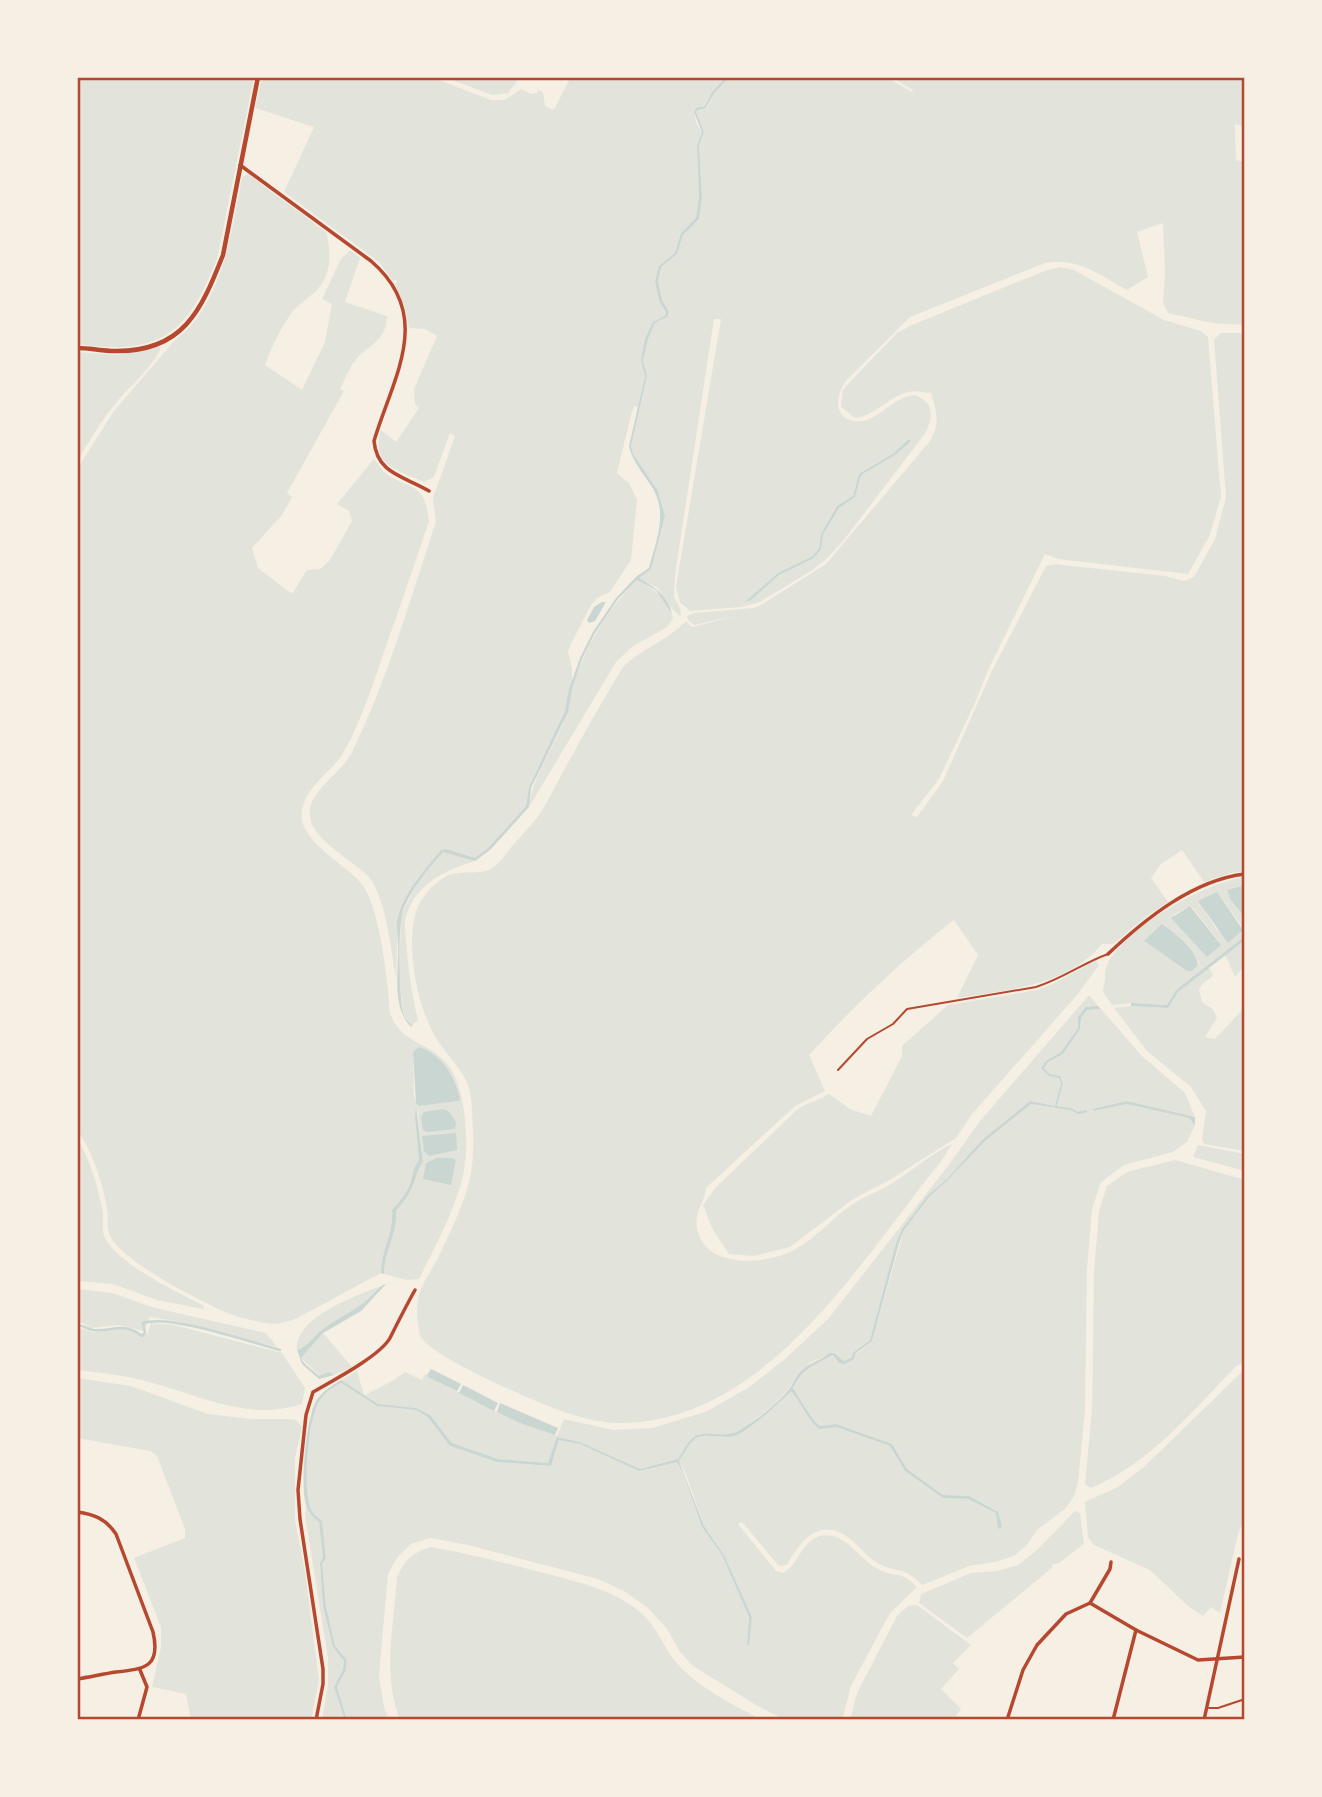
<svg xmlns="http://www.w3.org/2000/svg" width="1322" height="1797" viewBox="0 0 1322 1797" font-family="'Varela Round',sans-serif">
  <style>
    .green { fill: #e2e4dc; fill-rule: evenodd }
    .water { fill: #c9d6d2 }
    .lines { fill: none; stroke-linecap: round; stroke-linejoin: round }
    .stream { stroke: #c9d6d2; stroke-width: 2.5 }
    .service { stroke: #b5482f; stroke-width: 2 }
    .minor { stroke: #b5482f; stroke-width: 3.5 }
    .tertiary { stroke: #b5482f; stroke-width: 4.5 }
    .neatline { fill: none; stroke: #b5482f; stroke-width: 2.5 }
  </style>
  <rect width="100%" height="100%" fill="#f6efe4"/>
  <g class="green">
    <path d="M77,77h177l-37,182c-23,55 -41,90 -108,88 -10,0 -21,-2 -32,-3z"/>
    <path d="M262,77h169l60,23h14l16,-11 10,5 6,-1 1,-3 5,2 2,14 9,4 16,-32 6,3 2,-4h148l-14,15 -7,14 -9,2 -2,4 3,13 5,7 -5,14 2,51 -3,21 -15,15 -6,20 -16,13 -4,15 4,20 8,11 -2,4 -12,6 -12,39 4,15 -7,31 -4,-1 -3,9 -14,58 12,10 8,17 -6,60 -21,32 -13,6 -6,7 -20,39 -3,8 4,15v14l-7,30 -36,76 -3,19 -38,42 -13,11 -29,-10 -5,1 -24,29 -19,35 -2,64c-5,-27 -10,-87 -31,-105 -15,-13 -53,-35 -55,-56 -4,-26 32,-43 42,-65 36,-73 58,-153 84,-230l-3,-24 22,-62 -5,-3 -16,44 -10,5c-26,-12 -54,-16 -43,-52l15,12 23,-34 -4,-4 -1,-15 23,-53 -12,-7 -16,-1 -5,-23 -9,-21 2,-2 -1,-3 -3,2 -14,-19 -95,-70 30,-65 -59,-19z"/>
    <polygon points="444,77 520,77 508,93 492,95"/>
    <path d="M730,77h156l26,15 1,-2 -22,-13h354v50l-10,-3 1,36 9,2 -2,5h2v158l-33,-2 -44,-10 -5,-10 2,-30 -2,-50 -26,9 11,45 -21,13c-28,-15 -49,-33 -82,-27l-135,54 -65,65c-9,14 -12,37 10,39 22,3 38,-25 60,-26 21,8 18,24 9,40l-81,106 -19,20 -13,10 -51,31 -18,5 -52,4 -10,-9 -4,-15 45,-268h-7l-39,256 -1,22 6,11 1,9 -9,-8 -14,-21 -20,-10 13,-10 14,-52 -7,-25 -25,-37 -2,-8 16,-70 -4,-15 5,-22 7,-16 12,-6 2,-5 -7,-12 -4,-19 3,-14 16,-13 6,-19 16,-16 3,-22 -3,-51 5,-14 -8,-19 2,-3 9,-2 7,-15zM910,440l-15,15 -34,20 -6,22 -16,11 -16,27 -2,14 -7,9 -35,17 -29,26h-3l31,-28 35,-17 6,-8 2,-14 16,-28 16,-10 6,-22 35,-21z"/>
    <path d="M248,174l78,58c6,21 6,44 -12,61 -7,6 -15,11 -21,18 -12,16 -21,35 -28,54l37,25 23,-48 7,-38 -10,-5 19,-40 9,-9 10,8 -15,44 42,14c-1,22 -12,26 -27,39 -9,8 -14,23 -20,34l4,2 -57,102 5,4 -10,18 -30,33 6,20 34,26 15,-24 13,-1 10,-9 22,-39 -3,-10 -12,-7 37,-45c3,4 7,10 11,14 27,19 39,7 44,48 -14,42 -28,83 -43,125 -12,35 -23,70 -41,104 -12,23 -47,39 -43,70 4,24 42,44 57,61 21,21 29,102 31,132 12,33 37,26 58,52 19,24 22,85 14,115 -9,34 -27,67 -43,99l-12,1 -23,-6c0,-22 14,-41 12,-63 7,-8 13,-16 17,-26 4,-9 4,-16 10,-23l-6,-56 -2,13 4,42c-6,7 -6,14 -9,23 -4,10 -10,17 -18,26 2,23 -11,40 -11,63l-84,45c-10,4 -20,7 -31,5 -13,-2 -29,-6 -41,-11 -28,-13 -102,-50 -115,-76 -4,-9 -1,-18 -3,-27 -4,-25 -15,-59 -30,-79v-661l37,-58 60,-70c48,-34 58,-111 68,-164zM419,1047c23,7 36,30 41,52l-1,2 -40,5 -5,-9 -1,-45z"/>
    <path d="M1061,267l13,3 90,50 37,11 7,6 13,160 -12,40 -21,37 -130,-15 -13,-5 -57,116 -13,33 -36,76 -28,36 6,2 26,-36 48,-108 55,-107 8,-2 111,12 19,5 10,-4 21,-38 11,-42 -12,-157 6,-7h25v538l-14,2 -27,9 -22,-32 -21,14 -10,14 17,24 -21,14 -34,28h-11c-35,42 -95,46 -145,54l21,-43 -24,-35c-53,41 -100,86 -145,135l16,36 -30,15 -89,82c-1,14 -12,24 -9,40 7,41 67,37 95,23 20,-10 38,-30 55,-43 15,-11 32,-16 47,-26 19,-12 37,-28 58,-38l-10,16c-82,101 -177,265 -325,263 -33,-1 -67,-16 -97,-29 -19,-8 -91,-41 -99,-57 -4,-10 -5,-33 -2,-43 4,-11 11,-22 17,-32 12,-25 26,-53 33,-80 6,-22 4,-49 3,-72 -1,-36 -16,-42 -34,-69 -20,-30 -32,-90 -23,-125 4,-17 19,-36 37,-42 14,-4 29,2 42,-7 7,-5 13,-15 19,-22 9,-11 20,-21 28,-33 10,-16 18,-34 28,-51 17,-31 35,-63 54,-94 19,-19 44,-26 63,-46l6,6 43,-11 -41,9 -6,-5 -1,-4 8,-3 59,-5 7,-3 65,-41 104,-123c10,-17 7,-29 1,-48 -8,-1 -16,-3 -23,-1 -20,5 -33,24 -53,26l-14,-11 2,-17 5,-6 49,-51 15,-8 135,-55z"/>
    <path d="M161,347c-8,21 -31,38 -45,56 -15,18 -27,38 -39,59v-110l38,3z"/>
    <path d="M637,580c16,8 32,19 36,39l-7,9 -33,18 -17,16 -87,145c4,-35 28,-62 38,-95 3,-8 3,-18 6,-26 13,-41 34,-76 64,-106z"/>
    <path d="M446,851l29,10c-30,9 -60,23 -69,56 -3,9 1,23 1,33 2,25 5,46 11,70l-6,6 -8,-9 -5,-39 2,-63 18,-35 23,-28z"/>
    <path d="M1245,877v8l-18,5 3,9 15,19v18l-69,54 -9,15 -34,-2 -21,2c-2,-4 -8,-10 -9,-14 0,-3 1,-7 2,-10 0,-6 0,-12 2,-16 18,-37 98,-83 138,-88zM1217,892l25,34 -24,5 -13,-19zM1190,906l2,1 28,36 -47,-28zM1163,924l26,25 10,13 -1,3 -11,6 -42,-29z"/>
    <polygon points="1245,940 1245,966 1235,977 1225,955"/>
    <path d="M1096,961l3,4 -21,29 -106,120 -16,24 -68,43 -35,18 -63,48 -36,9 -25,-2 -17,-26 -9,-23 12,-17 83,-79c10,-7 21,-8 31,-15l21,15 21,7 31,-60v-10l46,-41 89,-15 16,-6z"/>
    <polygon points="1209,967 1213,976 1202,984 1199,990 1202,1002 1213,1009 1217,1018 1205,1037 1215,1039 1245,1007 1245,1151 1204,1144 1202,1140 1206,1111 1191,1087 1147,1051 1114,1008 1133,1006 1168,1008 1178,992"/>
    <polygon points="1089,995 1098,1006 1084,1007 1078,1017 1078,1028 1061,1052 1046,1061 1041,1068 1049,1076 1059,1078 1061,1083 1055,1106 1030,1101 983,1139 947,1179 928,1195 902,1229 896,1243 870,1340 854,1352 851,1358 844,1361 834,1353 811,1362 799,1372 790,1387 776,1403 738,1432 724,1436 699,1434 692,1438 678,1459 640,1469 580,1442 558,1437 548,1463 498,1459 452,1443 430,1415 416,1408 378,1404 365,1395 394,1380 405,1372 422,1380 425,1374 494,1411 557,1436 564,1419 613,1430 652,1428 705,1412 748,1388 785,1359 828,1319 948,1166 980,1121"/>
    <path d="M1101,1009l41,47 43,37 10,24 -68,-16 -34,10 34,-7 62,14 6,7 -8,17 -14,10 -49,13 -23,17 -9,27 -5,61 -2,139 -7,74 -4,13 -8,12 -29,22 -11,16 -12,10 -19,6 -26,4 -47,19c-19,-20 -24,-11 -43,-21 -14,-8 -24,-24 -38,-31 -26,-13 -44,13 -54,32l-8,1 -37,-44 -4,2 38,47 7,2c15,-8 17,-28 34,-36 4,-2 11,-2 16,-1 18,5 29,25 45,33 17,9 23,1 39,18l-27,26 -39,73 -9,34h-57l-29,-15 -63,-39 -13,-14 -13,-23 -19,-21 -24,-17 -26,-12 -130,-34 -38,-7 -19,6 -14,14 -9,16 -9,102 5,31 5,13h-42l-10,-33 9,-17 1,-10 -12,-14 -9,-40 -4,-42 4,-6 -4,-37c-5,-3 -9,-7 -11,-12 -9,-19 -3,-92 9,-109 5,-8 13,-12 21,-17l36,23 39,4 13,7 21,29 47,16 54,4 8,-26 21,4 59,27 38,-10 7,14 18,52 20,28 27,62 -2,28 5,-28 -28,-62 -20,-29 -18,-52 -7,-13c5,-7 10,-18 17,-23 10,-6 29,3 43,-5 19,-10 38,-27 52,-43 9,12 17,29 28,38l17,-1 54,19 15,25 38,27 25,1 28,14 2,15v-16l-29,-16 -26,-1 -36,-26 -15,-25 -56,-20 -16,2c-9,-7 -20,-27 -27,-37 11,-20 21,-25 40,-34l6,8 5,1 28,-23 32,-111 25,-33 19,-17 37,-39 46,-37 39,6 8,4v-2l-7,-4 -14,-2 6,-24 -3,-6 -10,-2 -6,-6 4,-6 15,-9 17,-24 1,-11 6,-8z"/>
    <path d="M77,1138c13,21 20,46 25,70 3,11 -2,22 4,32 17,27 70,51 98,66l-1,3 -46,-9 -44,-16 -36,-3z"/>
    <polygon points="1198,1145 1245,1154 1245,1171 1193,1157"/>
    <path d="M1175,1160l70,20v181l-10,6c-43,45 -85,96 -144,121l-6,-4 7,-75 2,-138 5,-60 8,-25 20,-14z"/>
    <path d="M381,1286c-21,24 -35,26 -58,43 -10,7 -14,17 -26,21 -2,-33 58,-54 84,-64z"/>
    <polygon points="77,1289 112,1293 155,1308 266,1333 277,1347 175,1321 150,1317 144,1331 119,1325 92,1328 82,1323 77,1323"/>
    <path d="M151,1323l23,2 108,28 23,35 -3,16c-53,17 -96,-6 -146,-20 -26,-8 -52,-11 -79,-14v-43l15,5 27,-4 28,7z"/>
    <polygon points="323,1333 352,1367 334,1375 329,1372 320,1376 301,1358"/>
    <polygon points="1245,1369 1245,1516 1238,1534 1220,1613 1211,1607 1203,1616 1187,1605 1150,1570 1094,1545 1088,1537 1085,1502 1118,1487 1144,1467"/>
    <polygon points="357,1371 364,1395 341,1380"/>
    <polygon points="77,1378 131,1386 208,1414 251,1419 287,1419 296,1420 302,1427 295,1458 295,1520 305,1572 319,1680 311,1720 191,1720 186,1694 152,1687 161,1647 161,1627 134,1558 185,1538 185,1529 157,1456 150,1451 77,1438"/>
    <polygon points="306,1506 310,1514 319,1522 323,1557 320,1563 323,1606 333,1647 344,1661 343,1669 334,1687 345,1720 322,1720 328,1684 328,1658 305,1516"/>
    <polygon points="1075,1511 1080,1513 1084,1544 1059,1563 1051,1565 1053,1567 967,1638 919,1603 921,1594 971,1573 997,1571 1018,1565 1036,1551"/>
    <path d="M431,1547c35,6 70,15 105,24 36,10 74,16 104,41 16,13 22,32 34,48 22,26 58,45 89,60h-363c-18,-45 -6,-96 -3,-143 8,-17 16,-25 34,-30z"/>
    <polygon points="917,1605 971,1645 953,1663 959,1669 941,1689 961,1709 953,1720 850,1720 857,1693 897,1616 908,1606"/>
  </g>
  <g class="water">
    <path d="M726,77h4l-16,16 -8,15 -8,2 -2,2 8,20 -5,14 3,51 -3,22 -16,16 -6,19 -16,13 -3,14 4,19 7,12 -2,5 -12,6 -7,16 -5,22 4,15 -16,70 2,8 25,37 7,25 -14,53 -12,9c15,9 29,17 33,36l-16,-24 -19,-10 -19,19 -23,34 -13,26 -10,30 -4,23 -37,76 -2,19 -39,43 -15,11 -32,-9c-16,18 -31,36 -40,58 -5,13 -5,96 2,108 2,3 5,5 7,8l-1,1c-20,-21 -12,-55 -13,-82 0,-11 -3,-21 1,-32 8,-24 26,-44 42,-63l5,-1 29,9 13,-10 38,-42 3,-19 36,-76 4,-22 11,-31 13,-26 23,-34 21,-22 12,-8c8,-31 20,-56 1,-84 -8,-12 -18,-24 -21,-38l16,-70 -4,-15 4,-22 8,-17 12,-6 1,-4 -7,-11 -4,-20 4,-15 16,-13 6,-20 15,-15 3,-21 -2,-51 5,-14 -8,-20 2,-4 9,-2 7,-14z"/>
    <polygon points="909,439 911,441 895,455 861,475 855,497 839,508 823,535 821,549 814,558 779,575 750,601 746,601 778,573 813,556 819,548 821,534 837,506 853,496 859,474 894,453"/>
    <polygon points="602,602 606,602 595,621 589,623 587,620 594,607"/>
    <polygon points="1245,885 1245,918 1230,899 1227,890"/>
    <polygon points="1217,892 1243,930 1228,943 1198,901"/>
    <polygon points="1190,906 1221,945 1207,957 1171,918"/>
    <path d="M1162,924c13,9 34,26 36,41l-6,6h-5l-43,-30z"/>
    <polygon points="1245,936 1245,940 1178,992 1168,1008 1131,1006 1131,1003 1133,1003 1167,1005 1176,990"/>
    <path d="M1098,1006l3,3 -14,1 -6,8 -1,11 -17,25 -15,8 -4,6 6,6 10,2 3,7 -6,23 14,2 7,4 9,-2v2l-9,2 -8,-4 -39,-6 -46,37 -37,39 -19,17 -25,33 -5,13 -27,98 -16,12 -3,7 -9,4 -5,-1 -6,-8c-19,10 -29,13 -40,33 7,11 18,31 27,38l16,-2 56,20 15,25 36,26 26,1 29,16 4,15 -4,2 -2,-16 -28,-14 -25,-1 -38,-27 -15,-25 -54,-19 -17,2c-12,-10 -18,-27 -28,-38 -15,15 -33,32 -52,43 -14,7 -33,-2 -43,4 -7,5 -12,16 -17,23l25,65 20,29 28,62 -3,28h-2l2,-28 -27,-62 -20,-28 -18,-52 -7,-13 -38,9 -59,-27 -21,-4 -8,26 -54,-4 -47,-16 -22,-29 -12,-7 -39,-4 -36,-23c-9,5 -16,9 -21,17 -12,17 -18,90 -9,109 2,5 6,8 11,12l4,37 -4,6 4,42 9,40 12,14 -1,10 -9,17 10,33h-2l-11,-33 9,-18 1,-8 -11,-14 -10,-41 -3,-43 3,-6 -4,-35c-5,-4 -11,-9 -13,-17 -6,-20 0,-86 10,-104 7,-10 15,-15 25,-21l37,24 38,4 14,7 22,28 46,16 50,4 9,-26 23,5 60,27 38,-10c5,-7 9,-17 16,-22 10,-8 31,3 46,-7 18,-12 37,-25 50,-42 4,-6 6,-13 12,-18 8,-8 19,-9 27,-17h5l10,8 7,-3 3,-6 16,-12 26,-97 6,-14 26,-34 19,-16 36,-40 47,-38 25,5 6,-23 -2,-5 -10,-2 -8,-8 5,-7 15,-9 17,-24v-11l7,-10z"/>
    <path d="M419,1047c23,7 36,30 41,52l-1,2 -40,5 -3,-3 -3,-51z"/>
    <polygon points="1127,1101 1195,1117 1195,1125 1189,1118 1127,1104 1093,1111 1093,1109"/>
    <path d="M416,1106l7,56c-6,7 -6,14 -10,23 -4,10 -10,18 -17,26 2,23 -12,40 -12,63l-3,-1c0,-23 13,-40 11,-63 8,-9 14,-16 18,-26 3,-9 3,-16 9,-24l-4,-42z"/>
    <polygon points="444,1109 449,1112 456,1122 455,1129 427,1132 423,1130 421,1117 424,1112"/>
    <polygon points="456,1133 457,1150 429,1156 424,1151 422,1136"/>
    <polygon points="437,1158 452,1158 456,1160 451,1185 423,1179 426,1163"/>
    <path d="M386,1284l-25,27 -38,22 -22,25 3,5 15,13 10,-4 5,3 -15,4 -17,-15 -5,-14c12,-4 16,-14 26,-21 23,-17 37,-19 58,-43z"/>
    <polygon points="431,1369 461,1384 457,1391 430,1378 427,1375"/>
    <polygon points="463,1385 498,1403 494,1411 459,1393"/>
    <polygon points="500,1403 558,1428 555,1435 520,1423 497,1412"/>
  </g>
  <g class="lines">
    <path class="stream" d="M77,1325c6,0 10,4 16,5 20,2 30,-9 49,6l3,-3 -2,-10c27,-9 107,19 137,27"/>
    <g class="service">
      <path d="M838,1070l29,-31 26,-15 14,-15 129,-22c26,-8 47,-24 72,-33"/>
      <polyline points="1209,1708 1218,1708 1245,1699"/>
    </g>
    <g class="minor">
      <path d="M240,165l131,96c64,55 22,116 3,180 3,33 30,35 55,50"/>
      <path d="M1108,954c37,-35 85,-74 137,-80"/>
      <path d="M77,1512c17,2 29,7 39,22l37,98c8,35 -8,37 -37,40 -13,2 -26,5 -39,7"/>
      <polyline points="1090,1603 1136,1630"/>
      <polyline points="138,1720 147,1687 140,1670"/>
      <path d="M316,1720l7,-36v-15l-23,-150 -2,-29 8,-75 7,-23c19,-11 67,-36 77,-54 8,-16 16,-32 25,-48"/>
      <polyline points="1007,1720 1023,1670 1037,1645 1066,1614 1090,1603 1110,1569 1111,1562"/>
      <polyline points="1113,1720 1136,1630 1198,1660 1245,1657"/>
      <polyline points="1204,1720 1239,1559"/>
    </g>
    <path class="tertiary" d="M77,348c13,0 25,3 38,3 68,1 86,-40 108,-96l35,-178"/>
  </g>
  <rect width="1322" height="1797" fill="none" stroke="#f6efe4" stroke-width="158"/>
  <rect x="79" y="79" width="1164" height="1639" class="neatline"/>
</svg>
